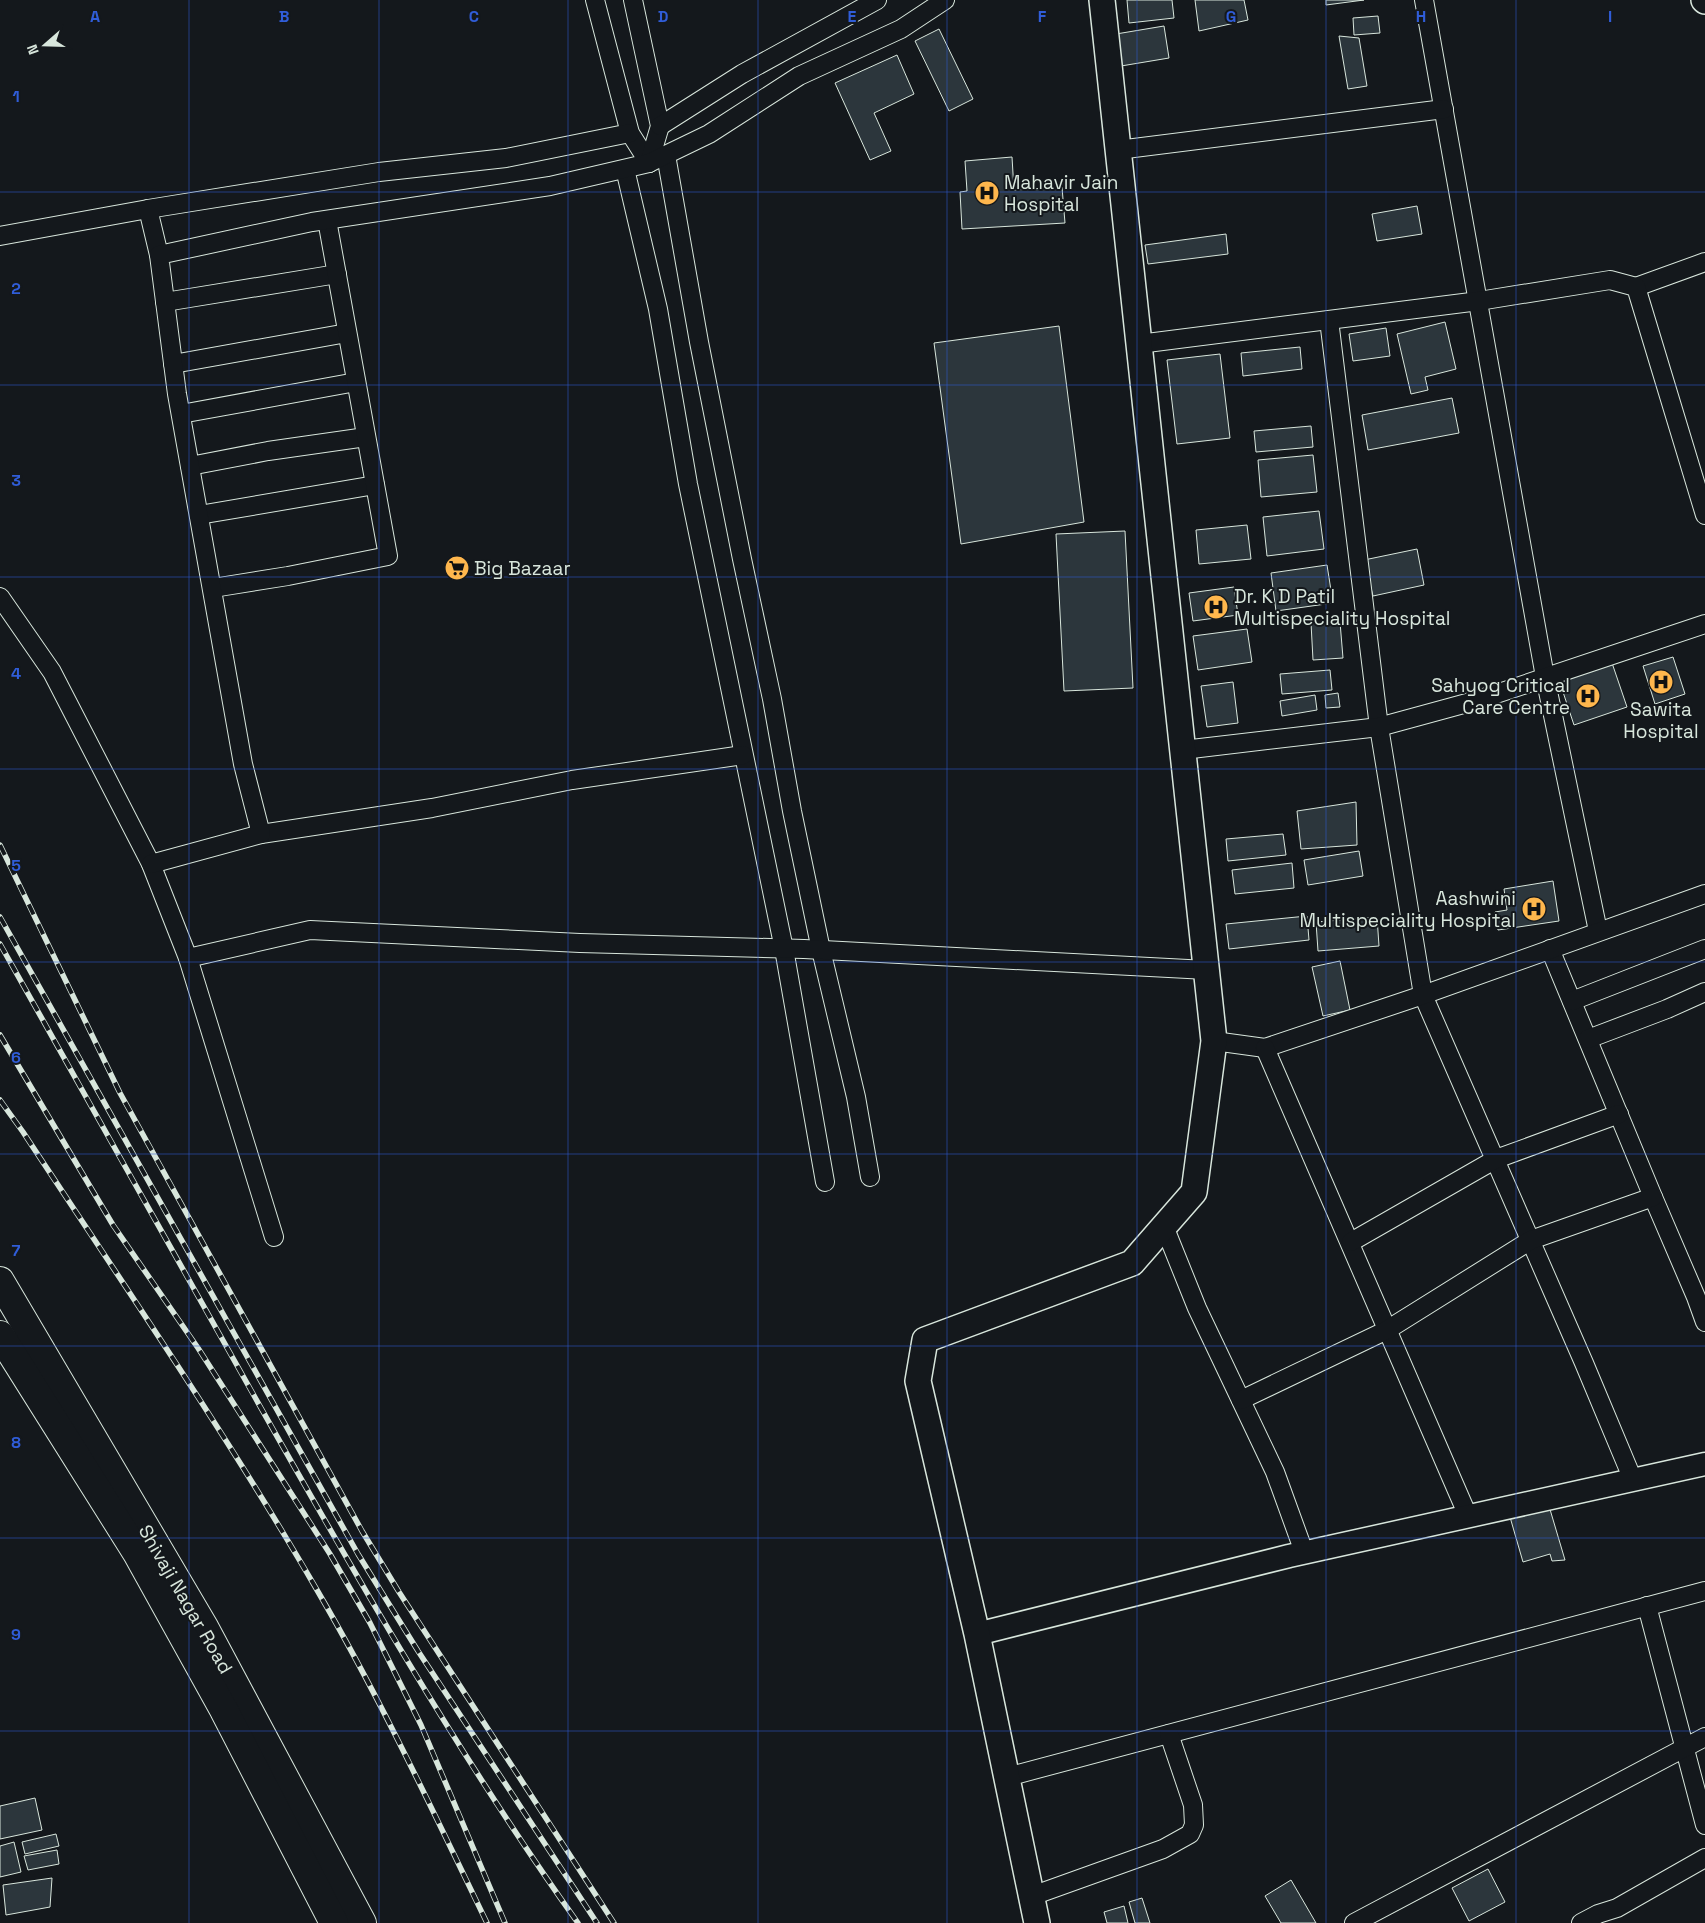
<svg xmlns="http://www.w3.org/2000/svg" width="1705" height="1923" viewBox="0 0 1705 1923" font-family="'Space Grotesk',sans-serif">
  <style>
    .building { fill: #2c363c; stroke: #d8e6dc }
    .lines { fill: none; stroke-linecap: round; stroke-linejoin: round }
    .minor-casing { stroke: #d8e6dc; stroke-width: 20 }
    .tertiary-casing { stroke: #d8e6dc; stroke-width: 25 }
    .secondary-casing { stroke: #d8e6dc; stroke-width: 28 }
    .primary-casing { stroke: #d8e6dc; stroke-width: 30 }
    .minor { stroke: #14181c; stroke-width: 18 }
    .tertiary { stroke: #14181c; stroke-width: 22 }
    .secondary { stroke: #14181c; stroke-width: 25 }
    .primary { stroke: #14181c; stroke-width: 28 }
    .rail-casing { stroke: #d8e6dc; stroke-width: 5.5 }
    .rail { stroke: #14181c; stroke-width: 4; stroke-dasharray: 11; stroke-linecap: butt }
    .grid { fill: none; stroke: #305dd8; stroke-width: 1; stroke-opacity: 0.55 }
    .labels { text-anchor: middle; stroke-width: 4; stroke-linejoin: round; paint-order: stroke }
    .poi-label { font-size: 19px; fill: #d8e6dc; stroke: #14181c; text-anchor: start }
    .street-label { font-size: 19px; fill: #d8e6dc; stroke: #14181c }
    .grid-label { font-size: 16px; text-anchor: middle; font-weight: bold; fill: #305dd8; stroke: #14181c; stroke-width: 4; stroke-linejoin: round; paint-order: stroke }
  </style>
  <rect width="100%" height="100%" fill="#14181c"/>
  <g class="building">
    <polygon points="1127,0 1172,0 1174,18 1129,23"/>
    <polygon points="1195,0 1244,0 1248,20 1199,31"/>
    <polygon points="1326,0 1364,0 1326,5"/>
    <polygon points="1378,16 1380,33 1354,35 1353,18"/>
    <polygon points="1164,26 1169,58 1121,66 1116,34"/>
    <polygon points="939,29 973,99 949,111 915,41"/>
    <polygon points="1339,36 1359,38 1367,86 1348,89"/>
    <polygon points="897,55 914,94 874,113 891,151 870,160 835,83"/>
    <polygon points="1012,157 1014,190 1062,187 1065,223 962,229 960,192 967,191 965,161"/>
    <polygon points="1417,206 1422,234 1377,241 1372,214"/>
    <polygon points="1226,234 1228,254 1148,264 1145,245"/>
    <polygon points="1445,322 1456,369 1425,377 1428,390 1411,394 1397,334"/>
    <polygon points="1059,326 1084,522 961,544 934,343"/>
    <polygon points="1386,328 1390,356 1353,361 1349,334"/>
    <polygon points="1300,347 1302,369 1243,376 1241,353"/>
    <polygon points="1220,354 1230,438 1177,444 1167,360"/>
    <polygon points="1452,398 1459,433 1368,450 1362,415"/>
    <polygon points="1311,426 1313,447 1256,452 1254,431"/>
    <polygon points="1313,455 1317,492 1261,497 1258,460"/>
    <polygon points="1319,511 1324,549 1267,556 1263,517"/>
    <polygon points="1247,525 1251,559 1199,564 1196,530"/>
    <polygon points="1125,531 1133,688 1064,691 1056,534"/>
    <polygon points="1417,549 1424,585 1373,596 1364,560"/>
    <polygon points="1327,565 1333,603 1276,611 1271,573"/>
    <polygon points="1234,587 1238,615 1193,621 1189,593"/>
    <polygon points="1340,622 1343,658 1313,660 1311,623"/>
    <polygon points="1247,629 1252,662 1198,670 1193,636"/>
    <polygon points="1673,657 1685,694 1655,704 1643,666"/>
    <polygon points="1611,660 1627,707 1574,725 1558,677"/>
    <polygon points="1330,670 1332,690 1282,694 1280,674"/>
    <polygon points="1233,682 1238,723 1207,727 1201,686"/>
    <polygon points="1338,693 1340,707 1326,708 1325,695"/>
    <polygon points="1315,695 1317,710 1282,716 1280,701"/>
    <polygon points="1356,802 1357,845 1301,849 1297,811"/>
    <polygon points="1283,834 1286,855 1228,861 1226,839"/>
    <polygon points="1359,851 1363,876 1308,885 1304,860"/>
    <polygon points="1292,863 1294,888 1235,894 1232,870"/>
    <polygon points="1553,881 1559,921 1498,930 1495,912 1507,910 1504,889"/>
    <polygon points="1307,916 1309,940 1229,949 1226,924"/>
    <polygon points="1377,917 1379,946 1318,951 1316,922"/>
    <polygon points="1340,961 1350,1010 1323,1016 1312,967"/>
    <polygon points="1549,1506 1565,1560 1552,1561 1550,1554 1523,1562 1510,1517"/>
    <polygon points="35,1798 42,1830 0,1839 0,1806"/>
    <polygon points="56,1834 59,1846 25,1854 22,1842"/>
    <polygon points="14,1842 21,1872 0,1877 0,1846"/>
    <polygon points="57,1850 59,1864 28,1870 24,1856"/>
    <polygon points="1488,1869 1505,1902 1469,1921 1452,1888"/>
    <polygon points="52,1878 50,1907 6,1915 3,1885"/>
    <polygon points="1291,1880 1316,1923 1281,1923 1265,1896"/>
    <polygon points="1142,1898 1150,1923 1135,1923 1129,1902"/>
    <polygon points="1124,1906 1128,1923 1107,1923 1104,1912"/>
  </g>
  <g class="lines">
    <defs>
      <g id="minor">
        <polyline points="595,0 630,133 649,163"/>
        <polyline points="633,0 660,126 649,163"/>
        <polyline points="1424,0 1545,677 1598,931"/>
        <polyline points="660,126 742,74 877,0"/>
        <polyline points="1118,150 1444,109"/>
        <polyline points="666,155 699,342 742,559 772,699 792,811 821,950 856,1097 870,1177"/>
        <polyline points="625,169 658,309 688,484 784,949 825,1182"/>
        <polyline points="0,236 148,209"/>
        <polyline points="159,255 148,209 379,172 506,158 630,133"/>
        <polyline points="1636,287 1705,262"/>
        <polyline points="165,302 337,274"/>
        <polyline points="1329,320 1379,727 1423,995 1584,1363 1633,1480"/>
        <polyline points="1139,344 1479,301 1610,280 1636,287 1705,515"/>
        <polyline points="173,364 347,333"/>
        <polyline points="181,414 356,382"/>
        <polyline points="190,466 268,451 366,437"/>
        <polyline points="199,515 375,485"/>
        <polyline points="213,588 288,576 388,556 327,220"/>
        <polyline points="0,597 52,672 151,864 188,958 274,1237"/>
        <polyline points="1183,750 1379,727 1478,700 1705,624"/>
        <polyline points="261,834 432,808 572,780 743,755"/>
        <polyline points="151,864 261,834 243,764 177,394 159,255 312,222 550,186 649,163 709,134 799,76 901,29 945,0"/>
        <polyline points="1550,949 1653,1197 1696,1297 1705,1322"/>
        <polyline points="188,958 310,930 580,943 804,949 1207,970"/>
        <polyline points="1572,1001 1705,949"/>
        <polyline points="1588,1039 1667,1009 1705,992"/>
        <polyline points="1214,1041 1265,1048 1423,995 1705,894"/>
        <polyline points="1265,1048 1468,1516"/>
        <polyline points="1164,1226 1197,1308 1275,1472 1304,1552"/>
        <polyline points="1351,1242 1496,1159 1619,1114"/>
        <polyline points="1241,1400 1387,1330 1531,1240 1653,1197"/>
        <polyline points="1647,1606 1705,1825"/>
        <polyline points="1007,1777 1705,1591"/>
        <polyline points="1032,1896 1163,1849 1190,1834 1194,1825 1193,1805 1169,1734"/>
        <polyline points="1354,1923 1705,1737"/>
        <polyline points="1581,1923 1598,1914 1617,1908 1705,1858"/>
      </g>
      <polyline id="tertiary" points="977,1634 1289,1556 1705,1464"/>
      <g id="secondary">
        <polyline points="1704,0 1705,1"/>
        <polyline points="1037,1923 977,1634 918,1381 925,1340 1132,1263 1194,1192 1214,1041 1102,0"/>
      </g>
      <g id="primary">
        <polyline points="0,1281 204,1627 362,1923"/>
        <polyline points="0,1335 137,1553 224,1710 334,1923"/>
      </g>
    </defs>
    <use href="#minor" class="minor-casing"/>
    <use href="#tertiary" class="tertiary-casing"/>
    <use href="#secondary" class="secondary-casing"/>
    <use href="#primary" class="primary-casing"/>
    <use href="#minor" class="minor"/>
    <use href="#tertiary" class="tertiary"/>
    <use href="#secondary" class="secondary"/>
    <use href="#primary" class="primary"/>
    <defs>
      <g id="rail">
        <polyline points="0,845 120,1093 362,1531 399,1592 614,1923"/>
        <polyline points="0,917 358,1554 418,1651 597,1923"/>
        <path d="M0,944c84,149 168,299 252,448 102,181 205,361 326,531"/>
        <polyline points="0,1035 113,1225 198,1348 330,1554 370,1623 421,1725 505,1923"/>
        <path d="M0,1100l23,32c100,152 203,301 294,458 63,108 116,221 170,333"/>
      </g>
    </defs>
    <use href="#rail" class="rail-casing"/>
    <use href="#rail" class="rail"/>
  </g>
  <path class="grid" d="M189,0v1923M379,0v1923M568,0v1923M758,0v1923M947,0v1923M1137,0v1923M1326,0v1923M1516,0v1923M0,192h1705M0,385h1705M0,577h1705M0,769h1705M0,962h1705M0,1154h1705M0,1346h1705M0,1538h1705M0,1731h1705"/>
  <defs>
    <symbol id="hospital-disc" viewBox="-11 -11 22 22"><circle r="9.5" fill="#ffb74d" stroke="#14181c"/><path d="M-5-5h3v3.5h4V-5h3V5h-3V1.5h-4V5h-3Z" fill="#111"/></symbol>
    <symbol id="supermarket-disc" viewBox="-11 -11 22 22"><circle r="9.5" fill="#ffb74d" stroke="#14181c"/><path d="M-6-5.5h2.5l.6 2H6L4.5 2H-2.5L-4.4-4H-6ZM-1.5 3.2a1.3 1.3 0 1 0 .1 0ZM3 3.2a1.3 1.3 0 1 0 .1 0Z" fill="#111"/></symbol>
  </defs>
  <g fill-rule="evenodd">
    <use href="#hospital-disc" x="973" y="179" width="28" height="28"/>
    <use href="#supermarket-disc" x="443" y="554" width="28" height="28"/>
    <use href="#hospital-disc" x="1202" y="593" width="28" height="28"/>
    <use href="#hospital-disc" x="1647" y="668" width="28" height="28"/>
    <use href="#hospital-disc" x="1574" y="682" width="28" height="28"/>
    <use href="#hospital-disc" x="1520" y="895" width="28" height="28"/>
  </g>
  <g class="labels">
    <g class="poi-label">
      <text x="1004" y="189">Mahavir Jain<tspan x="1004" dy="22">Hospital</tspan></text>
      <text x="474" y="575">Big Bazaar</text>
      <text x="1234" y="603">Dr. K D Patil<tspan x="1234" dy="22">Multispeciality Hospital</tspan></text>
      <text x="1570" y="692" text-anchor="end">Sahyog Critical<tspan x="1570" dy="22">Care Centre</tspan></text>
      <text x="1661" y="716" text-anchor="middle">Sawita<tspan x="1661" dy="22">Hospital</tspan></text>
      <text x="1516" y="905" text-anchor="end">Aashwini<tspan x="1516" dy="22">Multispeciality Hospital</tspan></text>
    </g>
    <g class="street-label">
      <text transform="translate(186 1599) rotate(60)" y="7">Shivaji Nagar Road</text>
    </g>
  </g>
  <g class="grid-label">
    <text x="95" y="22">A</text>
    <text x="284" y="22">B</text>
    <text x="474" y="22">C</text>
    <text x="663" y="22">D</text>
    <text x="852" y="22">E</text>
    <text x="1042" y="22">F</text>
    <text x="1231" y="22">G</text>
    <text x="1421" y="22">H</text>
    <text x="1610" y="22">I</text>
    <text x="16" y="102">1</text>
    <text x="16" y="294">2</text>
    <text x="16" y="486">3</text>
    <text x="16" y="679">4</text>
    <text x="16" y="871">5</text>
    <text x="16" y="1063">6</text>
    <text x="16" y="1256">7</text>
    <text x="16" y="1448">8</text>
    <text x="16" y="1640">9</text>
  </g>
  <g transform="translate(45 45) rotate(250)" stroke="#14181c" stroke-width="4" paint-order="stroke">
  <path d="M0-4L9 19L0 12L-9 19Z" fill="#d8e6dc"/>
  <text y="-8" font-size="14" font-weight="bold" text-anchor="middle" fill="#d8e6dc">N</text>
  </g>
</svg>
